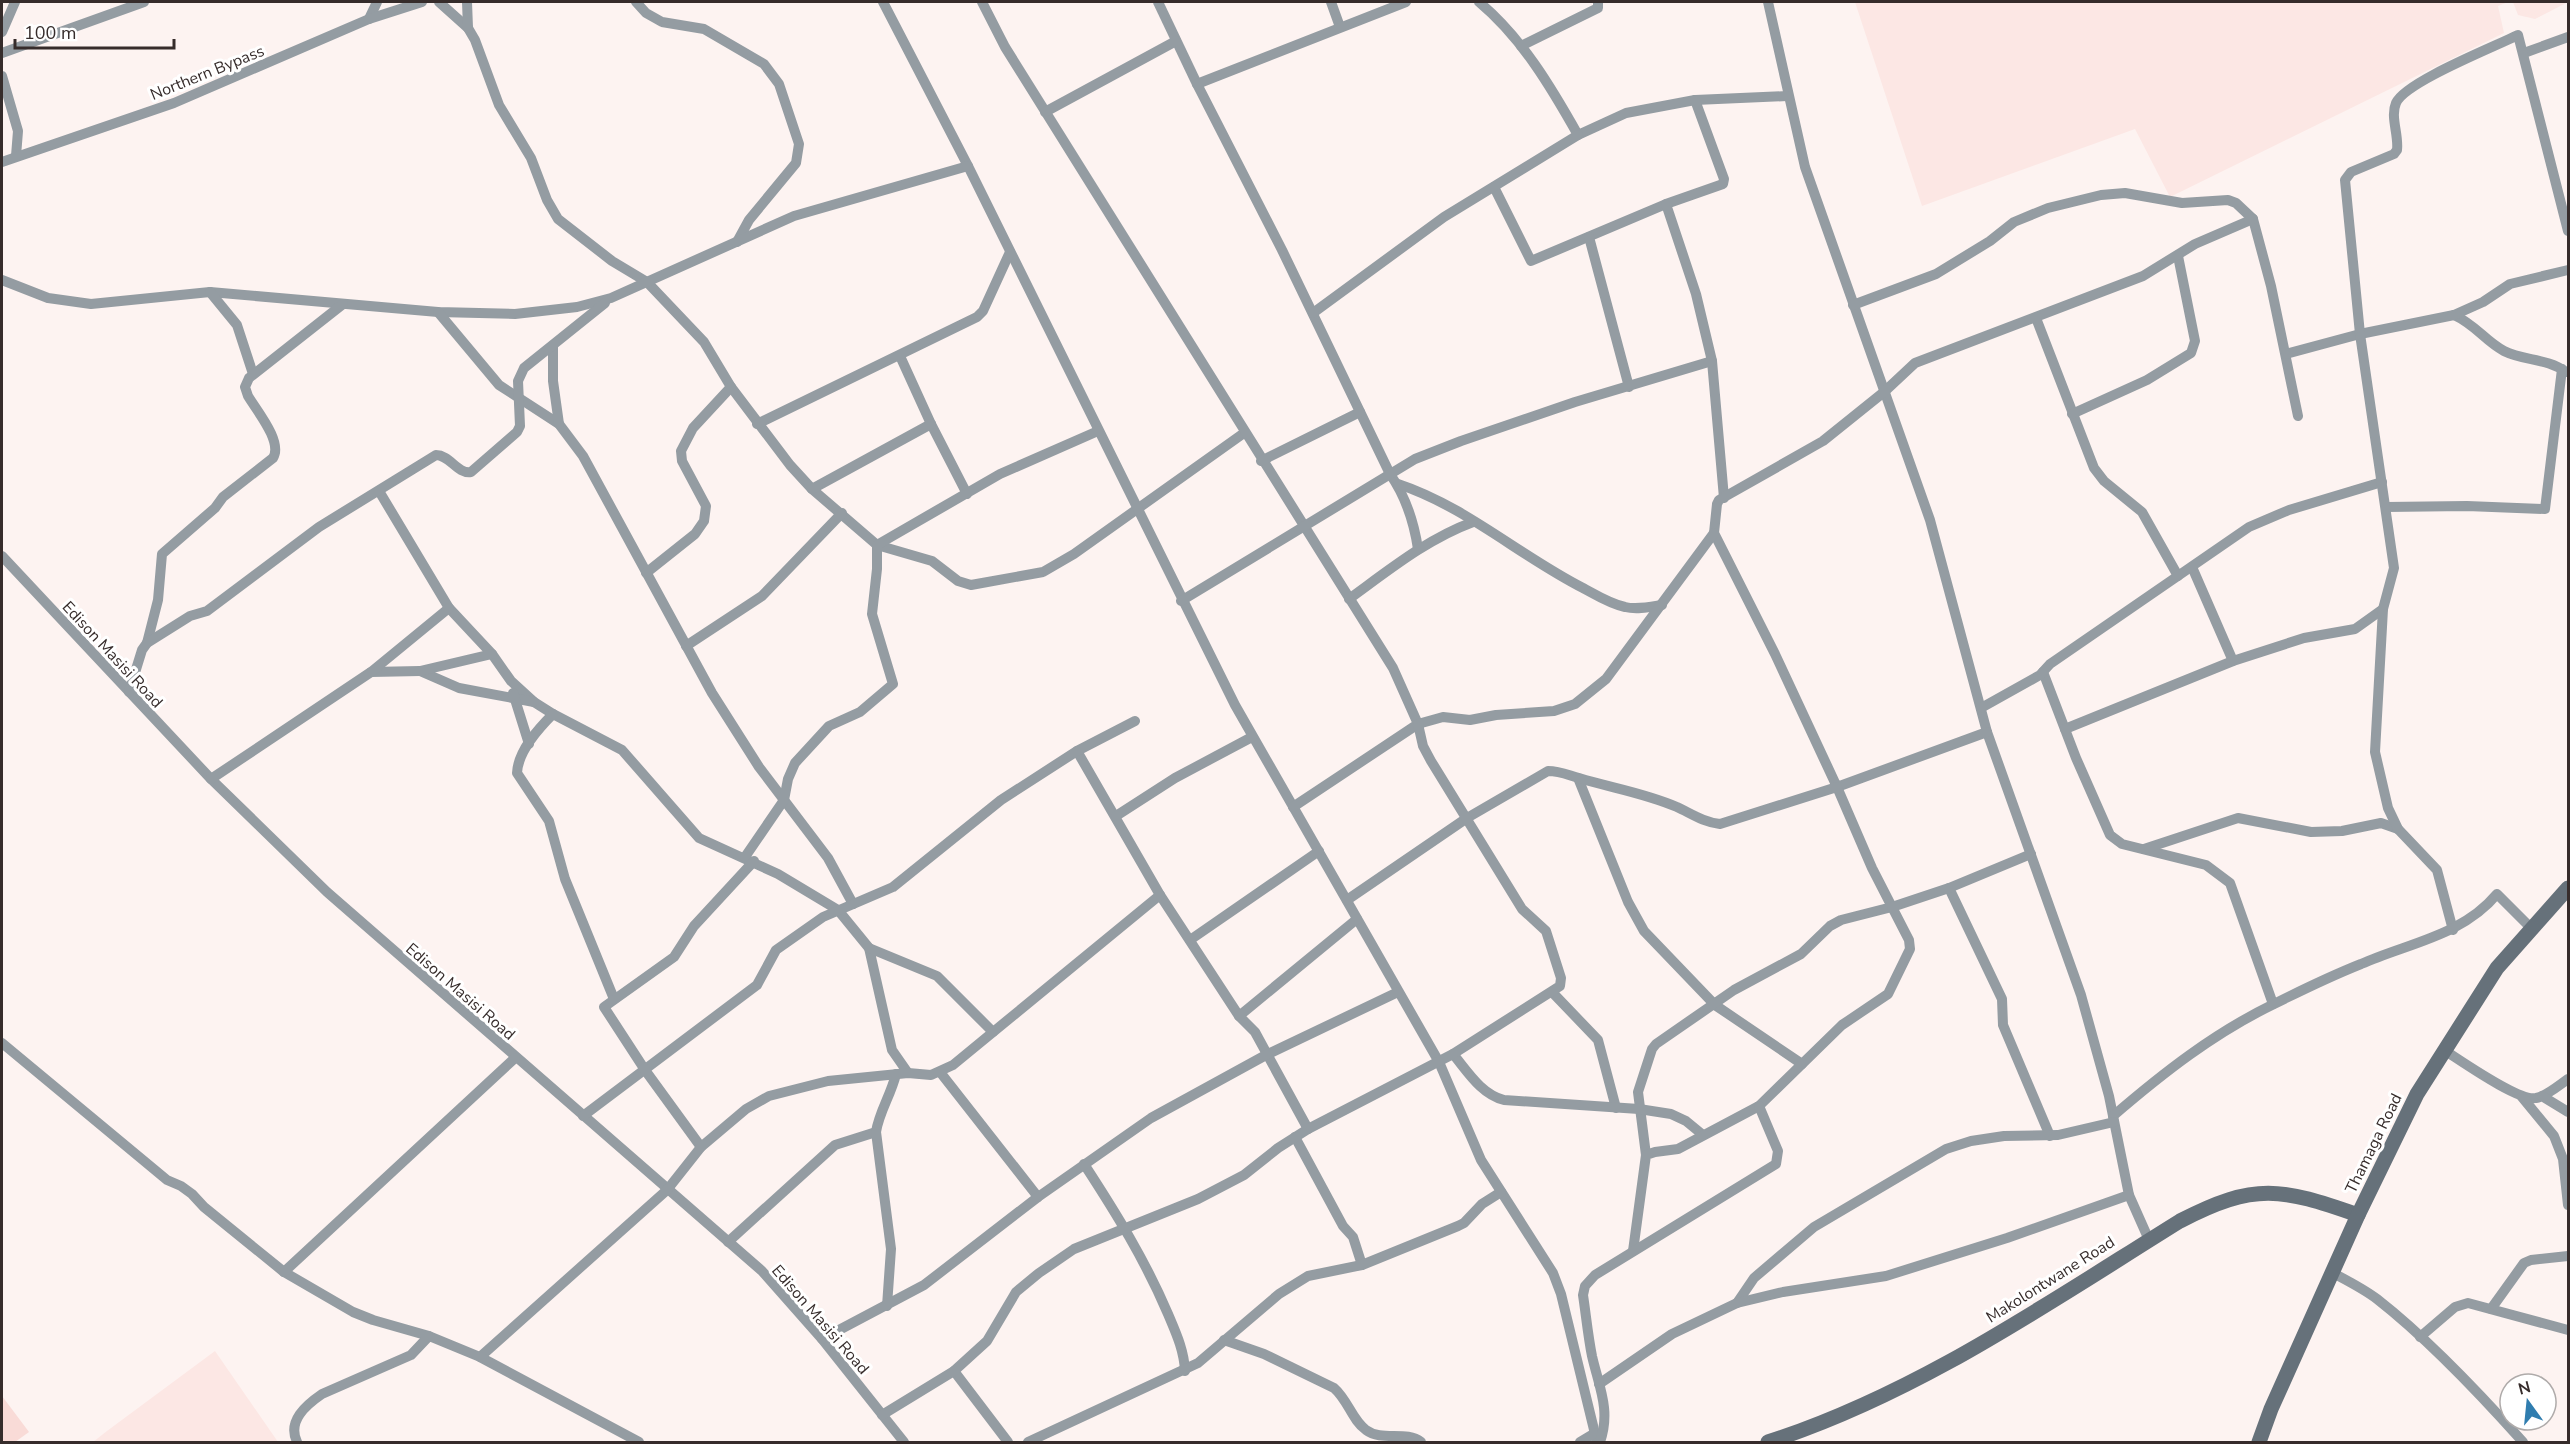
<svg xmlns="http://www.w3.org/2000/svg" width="2570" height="1444" viewBox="0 0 2570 1444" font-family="'Nunito Sans',sans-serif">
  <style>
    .built { fill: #fce7e4 }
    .green { fill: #f9dbd7 }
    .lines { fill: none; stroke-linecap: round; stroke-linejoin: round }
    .minor { stroke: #949ca2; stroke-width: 10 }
    .secondary { stroke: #66717a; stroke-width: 15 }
    .labels { text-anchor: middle; stroke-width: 6; stroke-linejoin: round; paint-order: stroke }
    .street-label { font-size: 16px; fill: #362c2b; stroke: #fff }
  </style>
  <rect width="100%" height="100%" fill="#fdf3f1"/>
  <g class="built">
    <polygon points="1855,2 2508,2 2498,6 2504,33 2170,197 2135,129 1922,206"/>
    <polygon points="2513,2 2568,2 2535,19 2518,15"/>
    <polygon points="215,1351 278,1442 93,1442 107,1431"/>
  </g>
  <polygon class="green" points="2,1396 29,1432 15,1442 2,1442"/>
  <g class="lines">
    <g class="minor">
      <polyline points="439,2 468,28 475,40 499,105 531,158 547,200 558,219 612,261 647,282 704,342 731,387 790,465 812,489 877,545 932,561 958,581 971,585 1043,572 1074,554 1244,433"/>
      <polyline points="467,2 468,28"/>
      <polyline points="636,2 646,13 662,22 704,29 764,64 779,84 799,144 796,163 749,220 737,242"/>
      <polyline points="883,2 968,166 1235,705 1439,1062 1481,1160 1553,1273 1561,1294 1597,1442"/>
      <polyline points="982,2 1005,47 1393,668 1418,724 1293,807"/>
      <polyline points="1158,2 1197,84"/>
      <polyline points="1331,2 1340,27"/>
      <path d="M1406,2l-209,82 85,166 108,224c16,23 24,48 28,75"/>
      <path d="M1479,2c43,36 72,85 99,133l48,-22 69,-13"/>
      <polyline points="1768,2 1805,167 1930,520 1987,732 2081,995 2109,1096 2129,1195 2149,1240"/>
      <polyline points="369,19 377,2"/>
      <polyline points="2,32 15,2"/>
      <polyline points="1521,46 1598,8 1598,2"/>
      <polyline points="2,53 144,2"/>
      <polyline points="2524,53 2568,37"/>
      <polyline points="2,76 18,131 16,156"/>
      <polyline points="1045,112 1176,41"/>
      <polyline points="2,162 174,103 369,19 422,2"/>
      <polyline points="1494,187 1531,261 1666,204"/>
      <polyline points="1589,237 1629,387"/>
      <polyline points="2,280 48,298 91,304 210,292 438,312 515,314 577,307 611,298 794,216 968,166"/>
      <polyline points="210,292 237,325 253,374"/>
      <polyline points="1853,305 1936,274 1990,241 2014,222 2048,208 2101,195 2125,193 2182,203 2228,200 2236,203 2253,219 2271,286 2298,416"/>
      <polyline points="438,312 499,385 559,424 583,456 712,693 759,767 828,858 853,904"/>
      <polyline points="1313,313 1444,217 1578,135"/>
      <path d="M2454,315c22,10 31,26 50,36 20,10 43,7 62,21"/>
      <polyline points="2036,318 2094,468 2104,481 2142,512 2178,576"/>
      <polyline points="553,347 553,381 559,424"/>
      <polyline points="2286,354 2360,334 2454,315 2483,302 2510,284 2568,270"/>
      <polyline points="900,356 931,424 967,494"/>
      <polyline points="1712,361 1724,498"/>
      <polyline points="2072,414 2147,380 2191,353 2195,341 2178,256"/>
      <polyline points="757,424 977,317 983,311 1010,252"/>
      <polyline points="1261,461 1360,412"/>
      <path d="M1398,484c67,22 122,72 185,104 13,7 27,16 42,19 12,3 25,0 37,-2"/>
      <polyline points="812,489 931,424"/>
      <polyline points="379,491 449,608 492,654 511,681 534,702 553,714 622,750 699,838 778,874 838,910 869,948 892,1050 908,1073"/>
      <polyline points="2386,507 2467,506 2545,509 2562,369"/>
      <polyline points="2,556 211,779 327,892 762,1271 822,1339 904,1442"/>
      <polyline points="2192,567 2233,661"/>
      <polyline points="646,573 695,534 704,521 706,506 682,461 681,451 693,428 731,387"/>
      <path d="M1349,599c40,-29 78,-60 124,-77"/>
      <polyline points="1181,601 1415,459 1461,441 1575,402 1712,361 1696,294 1666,204 1723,184 1724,179 1695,100 1787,96"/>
      <path d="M147,643l11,-43 4,-46 53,-46 8,-11 50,-39c10,-16 -16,-47 -25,-62l-3,-9 4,-9 94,-74"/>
      <polyline points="686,646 762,596 842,513"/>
      <polyline points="420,671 459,688 534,702"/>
      <polyline points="371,672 420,671 492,654"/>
      <polyline points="2043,672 2076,758 2110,835 2122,844 2206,865 2230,883 2273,1004"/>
      <path d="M129,692l13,-42 5,-7 43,-27 17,-5 112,-84 117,-72c14,0 21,19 35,17l46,-40 3,-6 -2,-45 6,-13 81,-65"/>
      <polyline points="513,693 529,744"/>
      <polyline points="1981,708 2040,675 2050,664 2249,527 2289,510 2382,482"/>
      <path d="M553,714c-15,15 -35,37 -36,59l32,48 16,58 49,120"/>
      <polyline points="2065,729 2233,661 2304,638 2355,629 2383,609"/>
      <polyline points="1987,732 1837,787 1775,654 1714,533 1717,504 1719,500 1823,441 1884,392 1915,363 2143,276 2195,244 2253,219"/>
      <polyline points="1077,751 1160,895 1239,1016 1255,1032 1308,1129"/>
      <polyline points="1578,778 1628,902 1644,931 1715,1005 1802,1064"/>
      <polyline points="211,779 371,672 449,608"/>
      <polyline points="1116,816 1175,778 1252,737"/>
      <polyline points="2144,849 2238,818 2311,832 2342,831 2381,823 2398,829"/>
      <polyline points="745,857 784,800 788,779 795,763 829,726 860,712 893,684 872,614 877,569 877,545 1000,474 1098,431"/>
      <polyline points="1949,888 2002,999 2003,1025 2050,1136"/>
      <path d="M1347,900l120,-82 81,-47c12,0 20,4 31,7 33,10 66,15 98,29 15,7 26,15 43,17l117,-37 35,81 20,39 -51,13 -11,6 -29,28 -67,36 -78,54 -4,5 -14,43 8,63"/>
      <path d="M2453,930l-16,-60 -39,-41 -10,-21 -13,-56 8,-143 11,-41 -34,-234 -15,-154 6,-8 43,-18 3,-4c2,-15 -7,-33 -1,-47 9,-21 98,-56 122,-68l50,196"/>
      <polyline points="1190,940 1319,851"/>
      <polyline points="869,948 937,976 993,1032"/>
      <polyline points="1552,992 1598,1040 1616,1108"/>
      <polyline points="1239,1016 1357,919"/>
      <polyline points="2,1043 167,1180 181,1186 192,1194 204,1207 284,1272 353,1312 373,1320 429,1336"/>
      <path d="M2444,1050c16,10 75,52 92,48 11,-2 23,-13 32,-19"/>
      <path d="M1453,1054c15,18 28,40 51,46l135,9 32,5 15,7 17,14"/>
      <polyline points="940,1072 1038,1197"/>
      <polyline points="2542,1096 2568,1112"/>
      <polyline points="2522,1097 2554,1136 2563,1159 2568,1205"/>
      <polyline points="583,1116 757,985 776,950 823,917 893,887 1001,800 1077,751 1135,721"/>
      <path d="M2113,1116c50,-43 101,-83 161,-112 28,-14 57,-28 87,-40 47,-21 101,-28 136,-70l35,35"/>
      <polyline points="1295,1137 1343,1226 1353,1237 1362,1265"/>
      <polyline points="701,1147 645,1070 604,1007 674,957 694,926 754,861"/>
      <path d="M1084,1164c32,49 61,96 84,150 8,19 16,36 17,57"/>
      <polyline points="728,1242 835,1145 876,1132"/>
      <polyline points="1633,1251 1646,1155 1655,1152 1678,1149 1759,1106 1842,1025 1888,994 1910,949 1909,940 1892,907 1949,888 2031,854"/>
      <polyline points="284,1272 515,1058"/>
      <path d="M2333,1273c15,8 31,16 44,26 50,39 104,96 146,143"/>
      <polyline points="1737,1303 1754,1278 1814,1227 1946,1149 1971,1141 2004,1136 2058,1135 2114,1122"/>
      <path d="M887,1306l4,-57 -15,-117c3,-20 15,-37 20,-58"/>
      <polyline points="2491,1309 2524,1263 2531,1260 2568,1256"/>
      <polyline points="2420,1337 2455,1307 2468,1303 2568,1330"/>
      <polyline points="822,1339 924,1285 1038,1197 1151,1118 1266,1055 1398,992"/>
      <path d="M1224,1340l40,14 70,34c14,12 18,32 32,42 16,12 40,0 55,12"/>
      <polyline points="480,1357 667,1190 701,1147 746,1109 769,1096 828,1081 908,1073 931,1075 953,1065 1160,895"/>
      <polyline points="954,1371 1008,1442"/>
      <polyline points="1599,1384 1672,1334 1737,1303 1783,1292 1886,1276 2007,1238 2129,1195"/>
      <polyline points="882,1415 954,1371 987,1341 1016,1292 1039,1273 1074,1249 1198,1199 1244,1175 1278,1148 1308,1129 1453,1054 1560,986 1561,978 1546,931 1522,909 1431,761 1423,746 1418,724 1443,717 1470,720 1496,715 1554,711 1575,704 1606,679 1714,533"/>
      <path d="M297,1442c-10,-21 9,-37 25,-48l89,-39 18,-19 51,21 159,85"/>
      <polyline points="1028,1442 1198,1363 1279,1294 1308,1276 1362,1265 1458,1226 1464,1223 1482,1204 1501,1192"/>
      <polyline points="1580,1442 1595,1433"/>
      <path d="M1600,1442c11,-32 -1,-55 -8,-86 -4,-20 -6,-41 -9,-61l2,-9 10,-11 181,-111 2,-13 -19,-45"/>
    </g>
    <g class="secondary">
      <path d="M1768,1442c149,-48 280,-139 412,-221 75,-39 101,-33 178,-6"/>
      <polyline points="2259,1442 2271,1409 2358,1215 2417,1094 2497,968 2568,888"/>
    </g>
  </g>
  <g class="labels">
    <g class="street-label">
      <text transform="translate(207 72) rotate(-22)" y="6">Northern Bypass</text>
      <text transform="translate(113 654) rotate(47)" y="6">Edison Masisi Road</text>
      <text transform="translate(461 991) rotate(41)" y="6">Edison Masisi Road</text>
      <text transform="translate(2373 1143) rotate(-64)" y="6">Thamaga Road</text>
      <text transform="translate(2050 1279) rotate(-32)" y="6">Makolontwane Road</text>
      <text transform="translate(821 1319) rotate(49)" y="6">Edison Masisi Road</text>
    </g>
  </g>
  <rect width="2570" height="1444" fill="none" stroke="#362c2b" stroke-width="6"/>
  <g transform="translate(2528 1402) rotate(345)"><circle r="28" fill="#ffffff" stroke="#afabaa" stroke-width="1.5"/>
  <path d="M0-4.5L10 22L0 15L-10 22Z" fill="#307daf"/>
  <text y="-9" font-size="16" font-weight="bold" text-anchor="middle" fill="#362c2b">N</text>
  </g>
  <path d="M15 39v9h159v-9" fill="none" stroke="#362c2b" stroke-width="3"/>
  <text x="24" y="39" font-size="18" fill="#362c2b" stroke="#ffffff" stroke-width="4.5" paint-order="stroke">100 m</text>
</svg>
